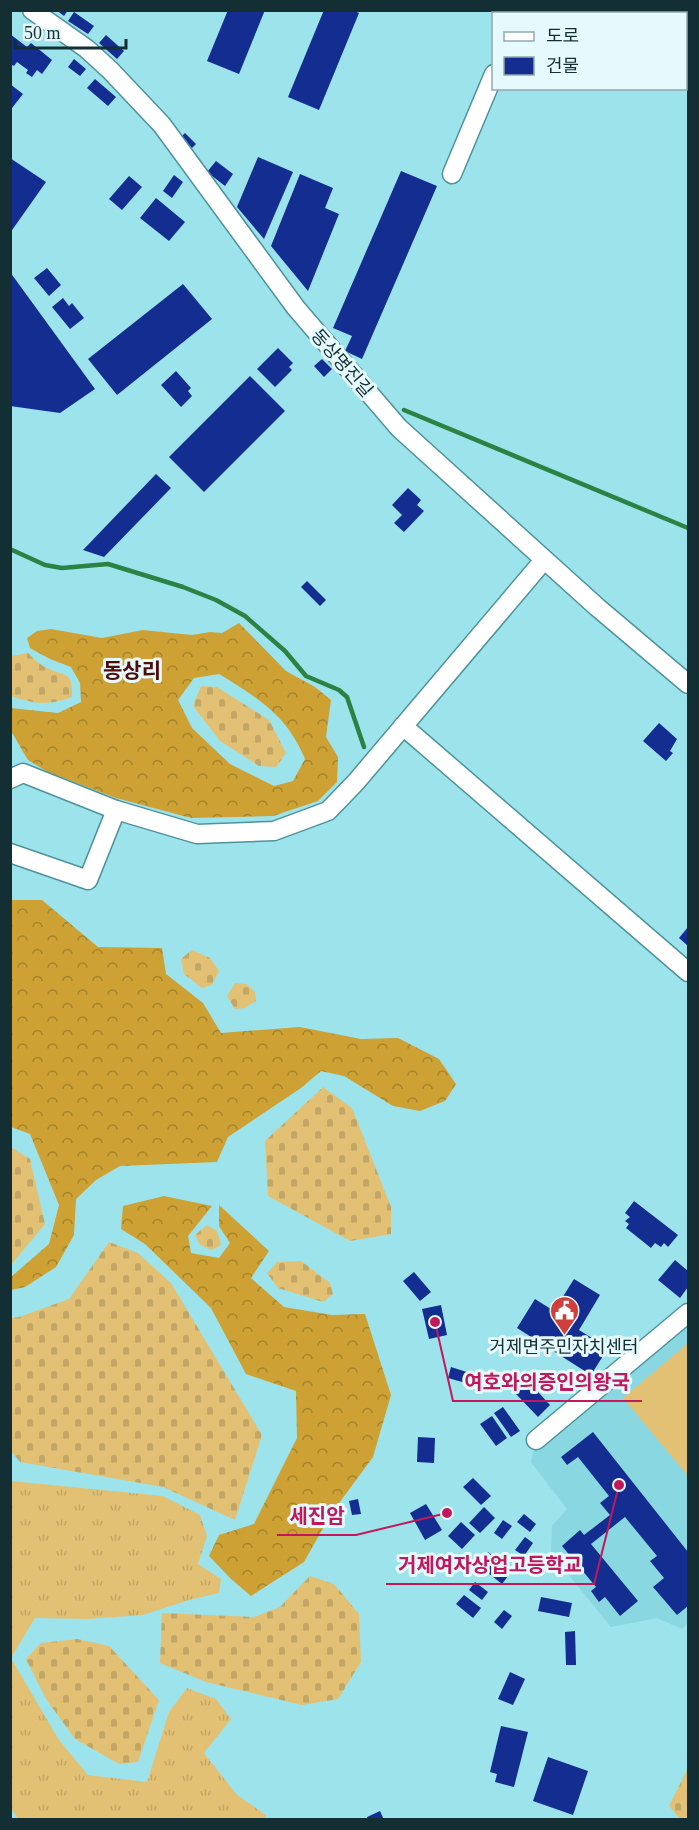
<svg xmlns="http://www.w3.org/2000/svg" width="699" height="1830" viewBox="0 0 699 1830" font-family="'Times New Roman','Noto Sans KR',serif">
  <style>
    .built { fill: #88d7e1 }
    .grass { fill: url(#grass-tufts) }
    .forest { fill: url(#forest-crowns); fill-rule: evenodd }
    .cemetery { fill: url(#cemetery-stones) }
    .pitch { fill: #e3c174 }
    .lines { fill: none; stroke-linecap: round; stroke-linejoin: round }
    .stream { stroke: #2b8242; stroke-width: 4.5 }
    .building { fill: #142d91 }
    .minor-casing { stroke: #4e939b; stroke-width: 21 }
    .minor { stroke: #fff; stroke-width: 18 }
    .labels { text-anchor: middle; stroke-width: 6; stroke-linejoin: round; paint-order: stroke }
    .street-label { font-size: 18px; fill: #132f33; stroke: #e6fafd }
    .poi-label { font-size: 18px; fill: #132f33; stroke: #e6fafd }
    .quarter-label { font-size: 21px; font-weight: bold; fill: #500b0b; stroke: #e6fafd }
    .leader { fill: none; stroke: #c2185b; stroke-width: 2 }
    .callout-dot { fill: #c2185b; stroke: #e6fafd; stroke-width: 2 }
    .callout-label { font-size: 20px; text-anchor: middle; font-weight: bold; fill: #c2185b; stroke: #e6fafd; stroke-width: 6; stroke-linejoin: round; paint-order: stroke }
  </style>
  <defs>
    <pattern id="grass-tufts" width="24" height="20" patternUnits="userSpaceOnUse" patternTransform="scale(1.5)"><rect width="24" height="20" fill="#e3c174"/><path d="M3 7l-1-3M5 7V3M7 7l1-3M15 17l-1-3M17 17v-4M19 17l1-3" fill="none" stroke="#c2a665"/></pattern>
    <pattern id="forest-crowns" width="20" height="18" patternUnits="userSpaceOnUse" patternTransform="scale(1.5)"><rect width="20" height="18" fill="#cda133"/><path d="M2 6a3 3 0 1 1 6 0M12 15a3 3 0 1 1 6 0" fill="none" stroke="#a5842c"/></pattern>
    <pattern id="cemetery-stones" width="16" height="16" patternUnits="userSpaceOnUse" patternTransform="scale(1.5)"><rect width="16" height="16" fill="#e3c174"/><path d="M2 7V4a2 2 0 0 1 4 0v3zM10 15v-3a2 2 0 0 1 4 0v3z" fill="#c2a665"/></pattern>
  </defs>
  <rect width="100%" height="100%" fill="#9de3ec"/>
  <polygon class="built" points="688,1313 688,1623 682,1629 657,1618 611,1627 551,1553 552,1526 567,1509 531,1462 536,1440"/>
  <polygon class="grass" points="11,1481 163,1496 200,1515 207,1536 198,1564 221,1579 219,1593 189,1600 143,1615 87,1619 35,1618 11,1658 59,1740 88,1775 147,1782 169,1712 187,1688 216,1699 231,1719 204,1753 237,1795 266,1815 265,1819 18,1819 10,1807"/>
  <g class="forest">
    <path d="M239,623l47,48 29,16 16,13 -5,37 12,20 -1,25 -19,19 -45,15 -82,2 -75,-20 -68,-26 -20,-12 -17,-29v-23l47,5 23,-11 -1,-19 -9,-16 -21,-8 -20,-11 -3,-10 10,-7 14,-2 51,9 41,-8 49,5 18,-3 12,1zM219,674c39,24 68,41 86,85l-12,22 -19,5 -44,-22 -38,-36 -14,-28 16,-22z"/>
    <polygon points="11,900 42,900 98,947 162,948 166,974 203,1003 221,1033 300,1027 361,1039 398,1038 439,1059 456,1084 445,1101 420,1111 393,1106 344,1076 321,1071 301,1088 228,1137 217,1162 120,1166 96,1180 76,1199 74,1235 56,1267 25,1287 11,1290 11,1277 49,1244 59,1205 30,1134 11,1127"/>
    <polygon points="164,1196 212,1206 188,1236 191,1253 219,1258 230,1243 219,1226 219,1205 269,1251 251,1278 284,1307 332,1315 365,1314 391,1395 373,1457 331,1514 304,1562 251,1596 231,1579 209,1556 219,1535 254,1524 297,1438 296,1391 246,1374 211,1308 145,1244 121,1229 123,1206"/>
  </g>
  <g class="cemetery">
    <path d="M28,653c4,4 9,9 15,13 18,11 31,2 29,31 -25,9 -37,7 -61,-1v-40z"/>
    <polygon points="201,686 217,687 269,720 286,753 276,767 259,766 220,741 193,706"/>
    <polygon points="192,950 210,958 219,971 212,985 202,988 184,974 181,959"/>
    <polygon points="235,983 246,984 255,992 256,1001 245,1008 235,1009 227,996"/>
    <polygon points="323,1087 352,1108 391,1207 391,1234 350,1241 268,1196 265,1141"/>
    <polygon points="11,1147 30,1159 45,1224 11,1265"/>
    <polygon points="207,1225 217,1231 221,1245 212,1250 200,1245 195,1235"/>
    <polygon points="109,1242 138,1253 171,1283 262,1435 235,1520 163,1487 20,1462 11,1451 11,1318 19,1317 69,1299"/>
    <polygon points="301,1261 330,1283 333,1294 323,1302 278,1288 267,1273 277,1262"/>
    <polygon points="310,1576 334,1584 359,1614 361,1662 338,1699 302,1705 206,1682 160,1663 162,1613 254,1617 280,1607"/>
    <polygon points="77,1639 109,1646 159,1700 138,1762 119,1764 75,1739 46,1699 26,1659 41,1643"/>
    <polygon points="688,1768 688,1819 680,1819 669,1806"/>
  </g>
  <polygon class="pitch" points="688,1343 688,1476 623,1398"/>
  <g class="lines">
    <g class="stream">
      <polyline points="404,410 688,528"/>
      <polyline points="10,549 45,565 62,568 108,564 183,587 216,600 245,616 285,651 306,676 339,690 347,697 364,747"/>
    </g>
  </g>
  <g class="building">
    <polygon points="56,10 68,10 64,16"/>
    <polygon points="228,10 265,10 239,74 207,61"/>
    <polygon points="324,10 352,10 359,13 319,110 288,97"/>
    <polygon points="74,12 94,26 88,34 68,21"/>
    <polygon points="10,34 27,47 31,43 52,60 42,74 37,70 32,77 26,73 28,70 17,62 14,66 10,64"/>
    <polygon points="106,35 124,51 117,59 99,43"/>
    <polygon points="74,59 86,69 80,76 68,67"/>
    <polygon points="95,79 116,97 108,106 87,88"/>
    <polygon points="10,84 23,94 12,108 10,107"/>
    <polygon points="185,133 196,144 192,148 181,137"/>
    <polygon points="258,157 293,172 264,239 237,207"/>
    <polygon points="10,158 46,182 10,233"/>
    <polygon points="216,161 233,174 225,186 207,172"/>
    <polygon points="401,171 437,186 362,359 345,351 352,336 333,328"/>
    <polygon points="300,174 333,188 325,208 339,214 308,291 271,246"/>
    <polygon points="174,175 183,182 172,198 163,191"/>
    <polygon points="129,176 142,187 122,210 109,199"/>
    <polygon points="156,198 185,222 169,241 140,218"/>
    <polygon points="47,268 61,285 49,296 34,278"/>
    <polygon points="10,272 95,389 60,413 10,406"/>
    <polygon points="183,284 212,319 117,395 88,359"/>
    <polygon points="63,298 69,306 72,303 84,318 70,329 52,307"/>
    <polygon points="278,348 293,363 289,367 292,370 275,387 257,369"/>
    <polygon points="322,359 332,369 324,377 314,366"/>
    <polygon points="176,371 191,388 188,391 192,396 181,407 161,385"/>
    <polygon points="250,376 285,411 204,492 169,457"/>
    <polygon points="156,474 171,488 104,557 83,550"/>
    <polygon points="408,488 421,500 417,505 424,511 404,532 394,523 402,515 392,505"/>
    <polygon points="307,581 326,600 320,606 301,587"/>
    <polygon points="659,723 677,739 670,751 673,753 666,761 643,741"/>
    <polygon points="688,927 688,946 679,938"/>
    <polygon points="634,1201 678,1235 668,1247 664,1243 661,1247 655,1243 651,1248 626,1228 629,1224 625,1221 630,1217 625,1213"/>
    <polygon points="675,1260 688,1271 688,1287 680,1298 658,1280"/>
    <polygon points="414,1272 431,1292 420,1301 403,1281"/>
    <polygon points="574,1279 600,1295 579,1330 608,1348 591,1375 517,1328 535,1299 554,1311"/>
    <polygon points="441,1305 447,1335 429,1339 422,1309"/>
    <polygon points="451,1367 476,1375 473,1385 448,1378"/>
    <polygon points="529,1382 550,1405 538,1417 516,1394"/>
    <polygon points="503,1407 520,1431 511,1437 494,1413"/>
    <polygon points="492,1416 507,1438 496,1446 480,1424"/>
    <polygon points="593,1432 688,1552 688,1606 677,1615 653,1587 664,1578 650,1561 657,1556 625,1517 591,1544 638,1601 620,1616 605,1597 599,1602 591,1591 596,1587 562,1546 580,1530 584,1535 610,1515 600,1503 609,1496 578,1457 567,1465 561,1457"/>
    <polygon points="418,1437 435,1438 434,1463 417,1462"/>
    <polygon points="473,1478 491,1496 481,1505 463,1487"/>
    <polygon points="358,1499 361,1514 352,1515 349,1501"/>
    <polygon points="426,1504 442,1530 425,1540 410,1513"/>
    <polygon points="484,1507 495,1518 480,1533 469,1523"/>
    <polygon points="524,1514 536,1524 530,1532 517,1522"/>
    <polygon points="503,1520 512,1526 502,1539 494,1533"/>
    <polygon points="461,1522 475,1535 462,1549 448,1536"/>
    <polygon points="525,1537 533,1543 524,1556 515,1550"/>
    <polygon points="488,1552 512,1571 502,1584 478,1565"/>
    <polygon points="529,1562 537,1569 531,1575 524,1568"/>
    <polygon points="475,1582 488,1592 482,1600 469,1590"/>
    <polygon points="464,1595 481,1608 473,1618 456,1604"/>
    <polygon points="541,1597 572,1603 569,1617 538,1611"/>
    <polygon points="504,1610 512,1616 502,1629 494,1622"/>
    <polygon points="575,1631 576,1665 566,1665 565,1632"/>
    <polygon points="510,1672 525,1679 513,1705 498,1699"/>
    <polygon points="501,1726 528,1732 514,1787 495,1782 497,1774 490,1772"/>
    <polygon points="548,1757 588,1771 573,1815 533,1801"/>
    <polygon points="380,1811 384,1820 368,1820 367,1817"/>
  </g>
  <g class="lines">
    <defs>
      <g id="minor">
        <polyline points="32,10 87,49 110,70 162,125 296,308 399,428 597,607 688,684"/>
        <polyline points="519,14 520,10"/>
        <polyline points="452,174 494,74"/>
        <polyline points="403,726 688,972"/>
        <polyline points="10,779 23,773 116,810 197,834 274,831 328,811 356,782 544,560"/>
        <polyline points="10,853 88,880 116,810"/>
        <polyline points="536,1440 688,1313"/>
      </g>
    </defs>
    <use href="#minor" class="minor-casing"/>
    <use href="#minor" class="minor"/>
  </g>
  <defs>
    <symbol id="civic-pin" viewBox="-11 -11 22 30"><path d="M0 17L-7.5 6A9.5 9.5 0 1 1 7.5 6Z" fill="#cf403c" stroke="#e6fafd"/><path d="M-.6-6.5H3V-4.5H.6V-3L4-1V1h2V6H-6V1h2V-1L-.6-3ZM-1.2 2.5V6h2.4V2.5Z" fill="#fff"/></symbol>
  </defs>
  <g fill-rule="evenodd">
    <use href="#civic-pin" x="548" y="1294" width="33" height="45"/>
  </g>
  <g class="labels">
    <g class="street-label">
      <text transform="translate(342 363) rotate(49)" y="6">동상명진길</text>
    </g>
    <g class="poi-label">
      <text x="564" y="1353">거제면주민자치센터</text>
    </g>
    <g class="quarter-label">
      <text x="132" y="678">동상리</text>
    </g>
  </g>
  <path class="leader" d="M435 1322L453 1401H642M447 1513L356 1535H277M619 1485L594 1584H386"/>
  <g class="callout-dot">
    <circle cx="435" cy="1322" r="6"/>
    <circle cx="447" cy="1513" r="6"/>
    <circle cx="619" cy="1485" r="6"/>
  </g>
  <g class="callout-label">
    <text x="547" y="1389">여호와의증인의왕국</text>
    <text x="317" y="1523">세진암</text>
    <text x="490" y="1572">거제여자상업고등학교</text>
  </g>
  <rect width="699" height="1830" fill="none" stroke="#132f33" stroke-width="24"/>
  <rect x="492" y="12" width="195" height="78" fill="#e6fafd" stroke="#92a9ac" stroke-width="1.5"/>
  <rect x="504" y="32" width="30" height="9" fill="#ffffff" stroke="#92a9ac" stroke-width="1.5"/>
  <text x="546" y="42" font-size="18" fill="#132f33">도로</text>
  <rect x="504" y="57" width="30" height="18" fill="#142d91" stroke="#92a9ac" stroke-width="1.5"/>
  <text x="546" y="72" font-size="18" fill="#132f33">건물</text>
  <path d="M15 39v9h111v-9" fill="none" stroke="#132f33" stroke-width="3"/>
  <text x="24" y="39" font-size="18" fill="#132f33" stroke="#e6fafd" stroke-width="4.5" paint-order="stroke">50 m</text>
</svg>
